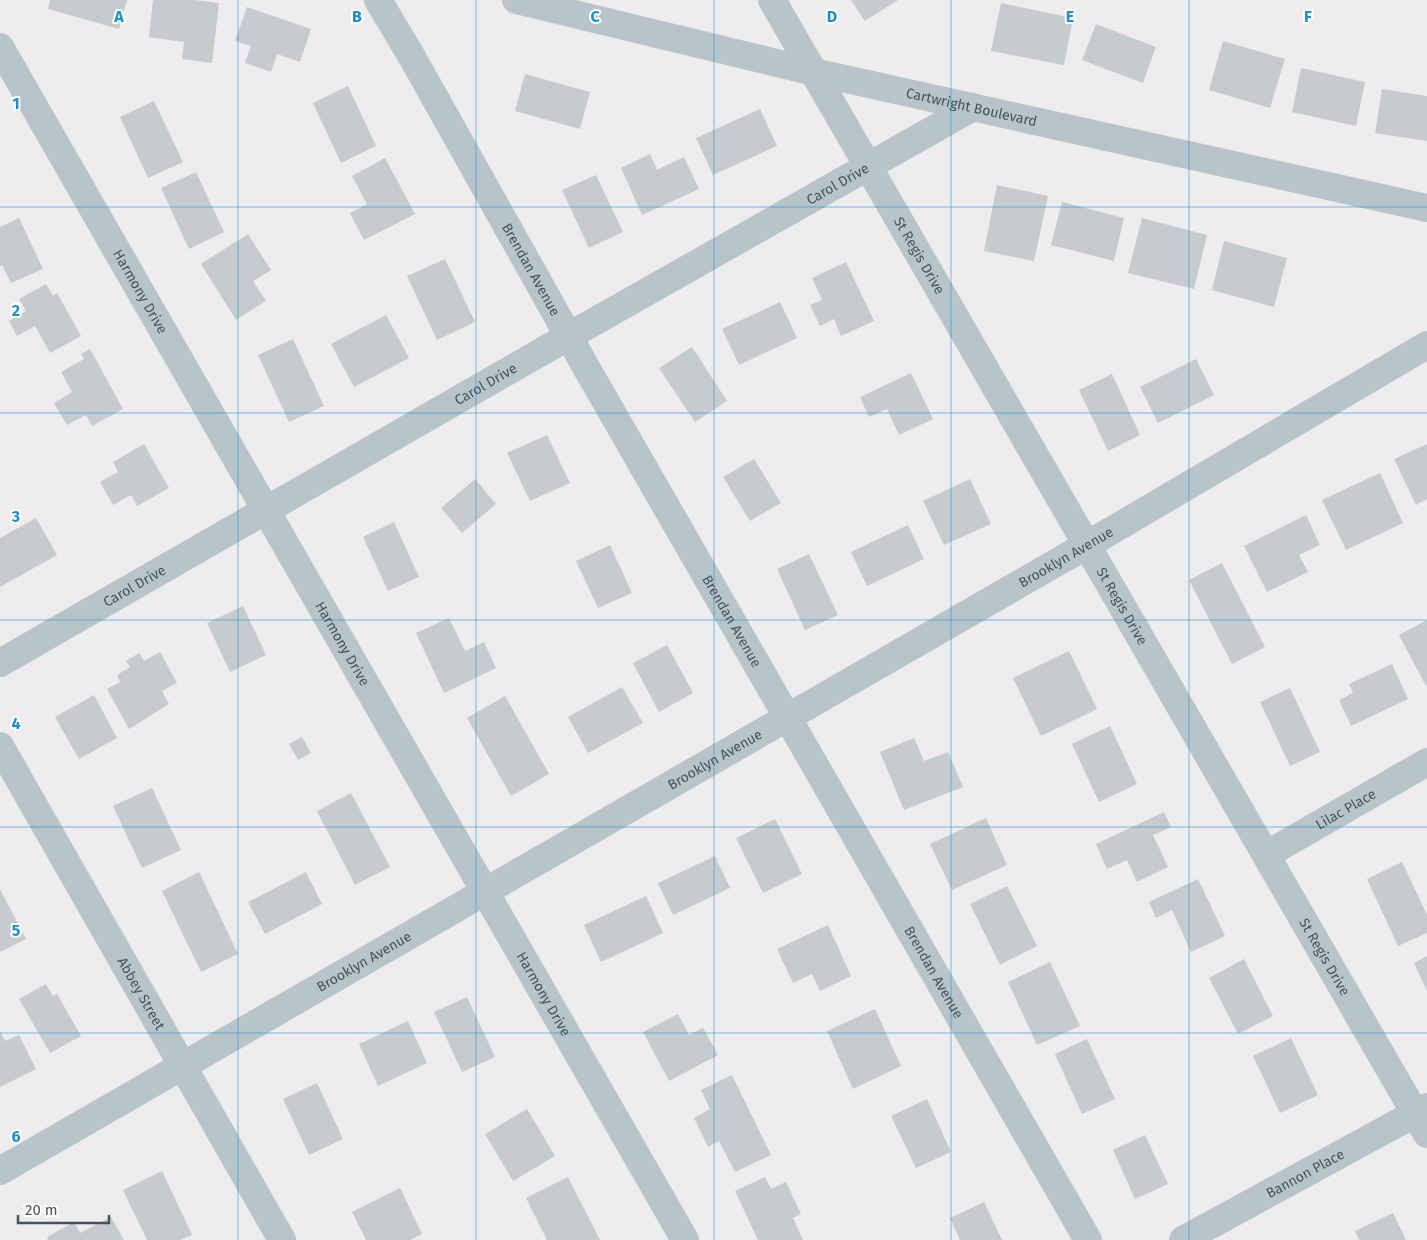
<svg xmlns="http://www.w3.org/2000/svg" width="1427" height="1240" viewBox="0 0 1427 1240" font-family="'Fira Sans',sans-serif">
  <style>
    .building { fill: #c6cbcf }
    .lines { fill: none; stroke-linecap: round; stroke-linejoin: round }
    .minor { stroke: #b7c4ca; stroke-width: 28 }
    .grid { fill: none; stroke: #1a8fd3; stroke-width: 1; stroke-opacity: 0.55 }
    .labels { text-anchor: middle; stroke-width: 4; stroke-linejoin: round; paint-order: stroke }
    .street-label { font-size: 14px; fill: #44545a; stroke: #fff }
    .grid-label { font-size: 16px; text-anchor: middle; font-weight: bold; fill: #1a8fd3; stroke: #fff; stroke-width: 4; stroke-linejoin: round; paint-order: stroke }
  </style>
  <rect width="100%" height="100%" fill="#efeced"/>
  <g class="building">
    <polygon points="50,0 127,0 119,29 48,9"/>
    <polygon points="153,0 194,0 219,3 212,63 182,59 184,42 149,37"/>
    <polygon points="851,0 898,0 865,21"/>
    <polygon points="1001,3 1073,18 1064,65 991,51"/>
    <polygon points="247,7 311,29 300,62 277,54 271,72 245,63 251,46 235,41"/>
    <polygon points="1096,24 1156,47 1143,83 1082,60"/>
    <polygon points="1223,41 1285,59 1270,108 1209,90"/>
    <polygon points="1301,68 1365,82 1356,126 1292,112"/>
    <polygon points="525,74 590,92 580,129 515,111"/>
    <polygon points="348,86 376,146 341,163 313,103"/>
    <polygon points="1382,89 1427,96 1427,141 1375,133"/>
    <polygon points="154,101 183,162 148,178 120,117"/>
    <polygon points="760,109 777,146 713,175 696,138"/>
    <polygon points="650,154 657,170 684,157 699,189 642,215 621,168"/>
    <polygon points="385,158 415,214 364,240 350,213 367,204 352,176"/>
    <polygon points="196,172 224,232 189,249 161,188"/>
    <polygon points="596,175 623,232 589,248 562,190"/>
    <polygon points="997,185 1048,196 1034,261 984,251"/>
    <polygon points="1062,202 1124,218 1114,261 1051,245"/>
    <polygon points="19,218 43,269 11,283 2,265 0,266 0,227"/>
    <polygon points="1142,218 1207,235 1194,289 1128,273"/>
    <polygon points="248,234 271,270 253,281 266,301 236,320 201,264"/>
    <polygon points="1224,241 1287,258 1274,307 1212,290"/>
    <polygon points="445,259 475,322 437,340 407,276"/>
    <polygon points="846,262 874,321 841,336 834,319 820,326 810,305 822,300 812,278"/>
    <polygon points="46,284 53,296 57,293 81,336 50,353 35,326 17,336 9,321 26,311 19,299"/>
    <polygon points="780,302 797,338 739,365 722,329"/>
    <polygon points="386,315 409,358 354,387 331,344"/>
    <polygon points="293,339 324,406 289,422 258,355"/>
    <polygon points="692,347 727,401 695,422 659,368"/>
    <polygon points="90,349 123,409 92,426 86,415 67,425 54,403 72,392 61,372 84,359 81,354"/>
    <polygon points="1196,359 1214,395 1158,423 1140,387"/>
    <polygon points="911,373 933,419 899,435 887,409 869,417 860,397"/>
    <polygon points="1112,374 1140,435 1108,451 1079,390"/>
    <polygon points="547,435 570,483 530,501 507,453"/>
    <polygon points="144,444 169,488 137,506 131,495 113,505 100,482 118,472 113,462"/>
    <polygon points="1427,444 1427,499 1416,505 1394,459"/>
    <polygon points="754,459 781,503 750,521 723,477"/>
    <polygon points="1380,473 1403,523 1346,550 1322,500"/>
    <polygon points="475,479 496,504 462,533 441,508"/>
    <polygon points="970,479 991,524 944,545 923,501"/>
    <polygon points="1306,515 1320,545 1299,555 1308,572 1267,592 1244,546"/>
    <polygon points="36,518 57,555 0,587 0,538"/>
    <polygon points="394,522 419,577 388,591 363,537"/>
    <polygon points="908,525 924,559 867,586 851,552"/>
    <polygon points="610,545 632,593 598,608 576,561"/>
    <polygon points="809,554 838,615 805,630 777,569"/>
    <polygon points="1222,563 1265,647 1232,664 1189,580"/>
    <polygon points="243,606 266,655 230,672 207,623"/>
    <polygon points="449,618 465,651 484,642 496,668 444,693 416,633"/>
    <polygon points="1427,620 1427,685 1426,686 1399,635"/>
    <polygon points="667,645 693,693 659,712 633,663"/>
    <polygon points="1069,651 1097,709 1041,736 1013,678"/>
    <polygon points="160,652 177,683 162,691 169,704 129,729 107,689 120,682 117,675 130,667 126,661 139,653 144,661"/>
    <polygon points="1392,664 1408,699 1351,726 1339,700 1353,693 1349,684"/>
    <polygon points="622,687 643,723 588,753 568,717"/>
    <polygon points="1290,688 1320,752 1290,766 1260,702"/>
    <polygon points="94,695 117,738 79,759 55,717"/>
    <polygon points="505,696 549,774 511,796 467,718"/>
    <polygon points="1110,726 1137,784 1099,802 1072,744"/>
    <polygon points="302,737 311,753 298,760 289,744"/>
    <polygon points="914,738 924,761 948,752 963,787 904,810 880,752"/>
    <polygon points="152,788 181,850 142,868 113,806"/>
    <polygon points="351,793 390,867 355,885 317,811"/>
    <polygon points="1164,812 1171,827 1153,835 1168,867 1137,882 1127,860 1107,869 1096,844"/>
    <polygon points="986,818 1007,865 952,890 930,844"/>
    <polygon points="775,819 802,874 763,893 736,838"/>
    <polygon points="715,856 730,888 673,915 658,883"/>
    <polygon points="1402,862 1427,915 1427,933 1398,946 1367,879"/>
    <polygon points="199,872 238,954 201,972 162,891"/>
    <polygon points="306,872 322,904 265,934 248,902"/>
    <polygon points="1198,879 1225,936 1191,952 1172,910 1156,918 1149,902"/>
    <polygon points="1007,886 1037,946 1000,965 970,904"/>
    <polygon points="0,889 26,939 0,952"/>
    <polygon points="646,896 663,933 601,962 584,925"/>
    <polygon points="828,925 851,976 820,991 812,974 793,983 777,949"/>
    <polygon points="1427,956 1427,991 1414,963"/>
    <polygon points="1244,959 1273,1016 1238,1034 1209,978"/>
    <polygon points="1050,962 1080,1026 1037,1045 1008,982"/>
    <polygon points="46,984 53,996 57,994 81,1036 50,1053 19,999"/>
    <polygon points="467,997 495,1057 462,1072 434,1012"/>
    <polygon points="875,1009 901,1066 853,1089 827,1031"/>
    <polygon points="678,1014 689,1035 703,1028 718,1055 669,1081 643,1032"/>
    <polygon points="408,1021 427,1063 378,1086 359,1044"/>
    <polygon points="0,1031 5,1041 19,1035 36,1069 0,1087"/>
    <polygon points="1291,1038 1318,1095 1280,1113 1253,1056"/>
    <polygon points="1087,1039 1115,1099 1082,1114 1055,1054"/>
    <polygon points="732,1075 771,1155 735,1172 719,1141 708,1147 694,1118 710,1109 701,1090"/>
    <polygon points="317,1083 343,1139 309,1155 283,1099"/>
    <polygon points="927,1099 951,1152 916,1168 891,1116"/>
    <polygon points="527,1109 555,1156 513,1181 485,1134"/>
    <polygon points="1145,1135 1168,1184 1135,1199 1113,1150"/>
    <polygon points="162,1171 192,1235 180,1240 147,1240 123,1190"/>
    <polygon points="568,1177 600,1240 547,1240 526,1198"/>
    <polygon points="765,1177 771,1189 786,1182 801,1214 793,1218 803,1240 758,1240 735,1191"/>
    <polygon points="400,1188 422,1234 410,1240 366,1240 352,1212"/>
    <polygon points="984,1202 1002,1240 960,1240 950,1218"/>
    <polygon points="1393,1213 1406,1240 1359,1240 1355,1231"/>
    <polygon points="111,1217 124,1240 48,1240 47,1237 74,1222 80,1233"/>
  </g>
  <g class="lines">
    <g class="minor">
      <path id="s1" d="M378,0l34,57 175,312 501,871"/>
      <path id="s2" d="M516,0l298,72 613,136"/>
      <path id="s3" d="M772,0l655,1134"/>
      <path id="s4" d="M0,47l685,1193"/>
      <path id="s5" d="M0,663l569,-327 404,-229"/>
      <path id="s6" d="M0,746l282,494"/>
      <path id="s7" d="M1266,855l161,-93"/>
      <path id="s8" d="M0,1171l1087,-626 340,-200"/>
      <path id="s9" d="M1183,1240l244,-133"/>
    </g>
  </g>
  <path class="grid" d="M238,0v1240M476,0v1240M714,0v1240M951,0v1240M1189,0v1240M0,207h1427M0,413h1427M0,620h1427M0,827h1427M0,1033h1427"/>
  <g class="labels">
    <g class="street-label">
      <text dy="5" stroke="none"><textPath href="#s2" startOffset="468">Cartwright Boulevard</textPath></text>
      <text dy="5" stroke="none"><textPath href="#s5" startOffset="965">Carol Drive</textPath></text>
      <text dy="5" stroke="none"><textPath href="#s3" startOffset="295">St Regis Drive</textPath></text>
      <text dy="5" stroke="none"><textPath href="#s1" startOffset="310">Brendan Avenue</textPath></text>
      <text dy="5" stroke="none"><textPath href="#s4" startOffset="282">Harmony Drive</textPath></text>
      <text dy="5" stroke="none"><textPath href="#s5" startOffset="560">Carol Drive</textPath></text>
      <text dy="5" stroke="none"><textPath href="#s8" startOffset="1230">Brooklyn Avenue</textPath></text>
      <text dy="5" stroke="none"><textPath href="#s5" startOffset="155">Carol Drive</textPath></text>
      <text dy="5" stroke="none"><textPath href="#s3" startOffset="700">St Regis Drive</textPath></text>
      <text dy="5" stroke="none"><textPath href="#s1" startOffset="715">Brendan Avenue</textPath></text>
      <text dy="5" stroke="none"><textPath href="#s4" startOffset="688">Harmony Drive</textPath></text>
      <text dy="5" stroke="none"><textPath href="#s8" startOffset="825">Brooklyn Avenue</textPath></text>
      <text dy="5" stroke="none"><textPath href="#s7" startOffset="92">Lilac Place</textPath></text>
      <text dy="5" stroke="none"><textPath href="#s3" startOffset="1105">St Regis Drive</textPath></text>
      <text dy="5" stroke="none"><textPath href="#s8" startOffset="420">Brooklyn Avenue</textPath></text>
      <text dy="5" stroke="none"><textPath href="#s1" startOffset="1120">Brendan Avenue</textPath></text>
      <text dy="5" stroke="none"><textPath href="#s6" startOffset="285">Abbey Street</textPath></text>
      <text dy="5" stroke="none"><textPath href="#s4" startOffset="1092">Harmony Drive</textPath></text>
      <text dy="5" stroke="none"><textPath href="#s9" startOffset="139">Bannon Place</textPath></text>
    </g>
  </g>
  <g class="grid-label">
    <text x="119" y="22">A</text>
    <text x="357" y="22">B</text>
    <text x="595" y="22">C</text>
    <text x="832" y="22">D</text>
    <text x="1070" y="22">E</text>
    <text x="1308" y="22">F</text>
    <text x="16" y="109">1</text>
    <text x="16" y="316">2</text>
    <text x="16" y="522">3</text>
    <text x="16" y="729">4</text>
    <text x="16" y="936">5</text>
    <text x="16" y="1142">6</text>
  </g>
  <path d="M18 1215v8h91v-8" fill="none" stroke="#44545a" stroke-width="2.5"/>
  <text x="25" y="1215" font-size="15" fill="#44545a" stroke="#ffffff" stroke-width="4" paint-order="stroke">20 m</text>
</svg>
